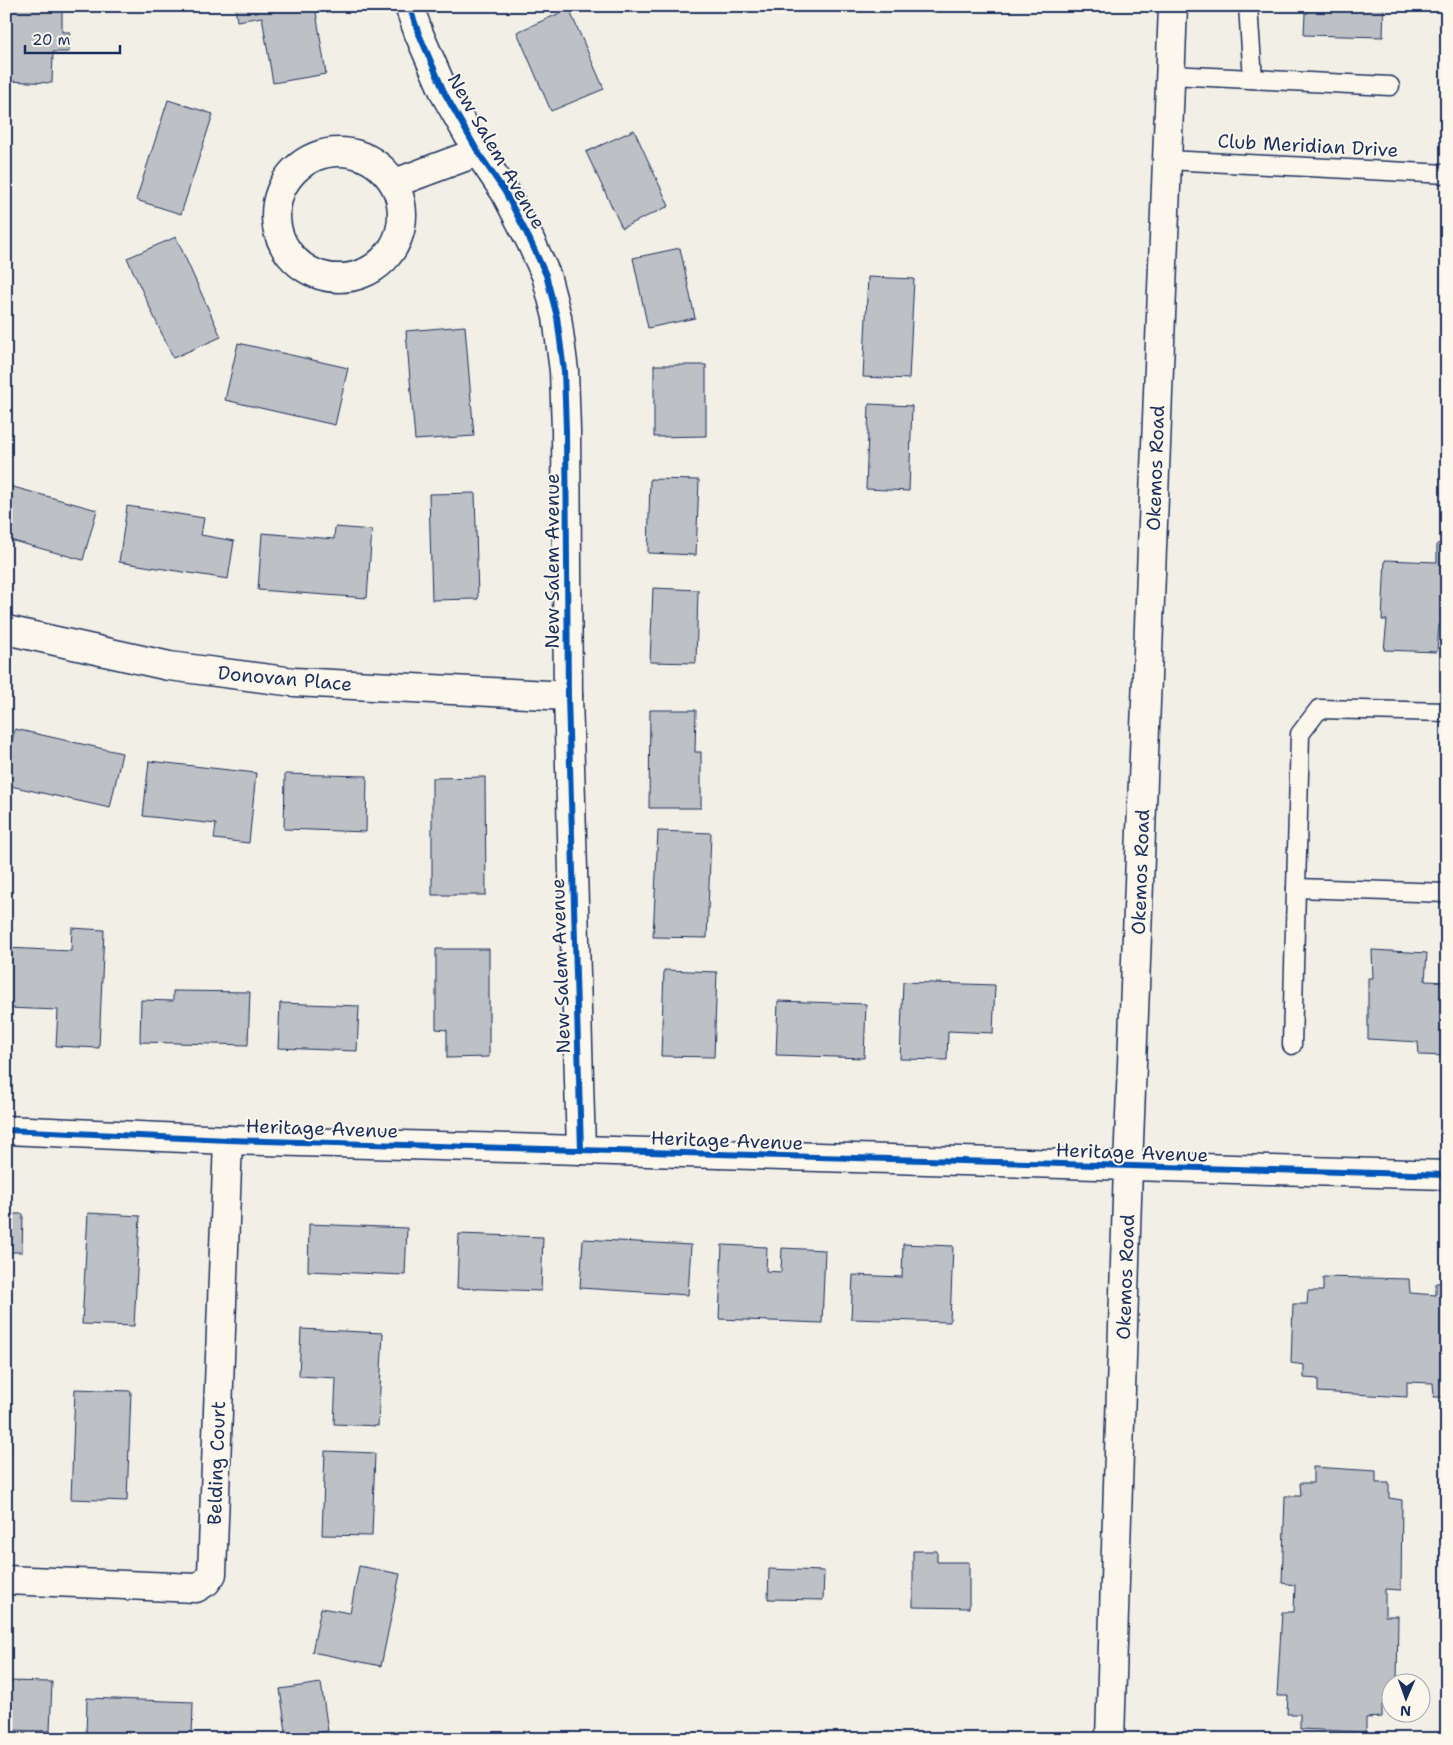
<svg xmlns="http://www.w3.org/2000/svg" width="1453" height="1745" viewBox="0 0 1453 1745" font-family="'Shantell Sans',sans-serif">
  <style>
    .building { fill: #bdc0c4; stroke: #1b2f5e }
    .lines { fill: none; stroke-linecap: round; stroke-linejoin: round }
    .service-casing { stroke: #1b2f5e; stroke-width: 21 }
    .minor-casing { stroke: #1b2f5e; stroke-width: 31 }
    .secondary-casing { stroke: #1b2f5e; stroke-width: 31 }
    .service { stroke: #fbf7ec; stroke-width: 18 }
    .minor { stroke: #fbf7ec; stroke-width: 28 }
    .secondary { stroke: #fbf7ec; stroke-width: 28 }
    .cycleway-casing { stroke: #fbf7ec; stroke-width: 9 }
    .cycleway { stroke: #0057b8; stroke-width: 6 }
    .labels { text-anchor: middle; stroke-width: 4; stroke-linejoin: round; paint-order: stroke }
    .street-label { font-size: 19px; fill: #1b2f5e; stroke: #fbf7ec }
  </style>
  <rect width="100%" height="100%" fill="#f2efe6"/>
  <filter id="ink" filterUnits="userSpaceOnUse"><feTurbulence type="fractalNoise" baseFrequency=".02" numOctaves="2"/><feDisplacementMap in="SourceGraphic" scale="10" xChannelSelector="R" yChannelSelector="G"/><feConvolveMatrix kernelMatrix="1 2 1 2 8 2 1 2 1" color-interpolation-filters="sRGB"/></filter>
  <g filter="url(#ink)">
    <g class="building">
      <polygon points="12,6 62,6 62,32 70,32 69,52 53,52 52,83 8,81"/>
      <polygon points="235,6 315,6 326,74 273,83 262,17 237,21"/>
      <polygon points="1308,6 1384,6 1383,37 1304,35 1305,13 1308,13"/>
      <polygon points="569,9 604,89 551,111 517,32"/>
      <polygon points="168,100 213,114 181,214 136,200"/>
      <polygon points="634,130 669,206 622,228 586,152"/>
      <polygon points="176,237 221,337 173,358 127,258"/>
      <polygon points="680,248 695,318 648,328 633,258"/>
      <polygon points="868,277 914,279 909,379 863,377"/>
      <polygon points="465,326 474,436 415,440 406,331"/>
      <polygon points="238,343 348,368 335,425 225,400"/>
      <polygon points="654,365 706,365 706,436 654,437"/>
      <polygon points="869,404 912,406 909,491 866,489"/>
      <polygon points="650,479 699,480 696,555 648,553"/>
      <polygon points="6,485 97,510 83,560 6,539"/>
      <polygon points="475,493 478,599 432,600 429,494"/>
      <polygon points="127,506 204,518 201,535 234,541 228,579 119,562"/>
      <polygon points="335,527 372,530 367,598 258,590 262,533 334,539"/>
      <polygon points="1437,544 1447,544 1447,626 1439,625 1437,652 1384,650 1387,620 1382,620 1385,560 1437,562"/>
      <polygon points="653,588 698,590 696,663 650,662"/>
      <polygon points="650,710 696,710 695,752 701,752 701,808 649,808"/>
      <polygon points="15,729 122,753 110,808 6,785 6,765"/>
      <polygon points="149,761 256,773 249,843 214,839 216,824 143,816"/>
      <polygon points="285,774 367,776 366,832 284,829"/>
      <polygon points="485,777 486,895 432,895 432,778"/>
      <polygon points="658,831 711,833 707,938 653,937"/>
      <polygon points="72,928 104,930 99,1048 56,1046 58,1010 6,1008 6,948 71,951"/>
      <polygon points="436,949 489,949 489,1057 447,1058 447,1030 436,1029"/>
      <polygon points="1372,950 1427,953 1425,981 1447,982 1447,1056 1419,1055 1418,1042 1368,1039 1368,978 1373,978"/>
      <polygon points="664,970 717,972 714,1057 661,1056"/>
      <polygon points="903,982 995,985 993,1033 948,1031 947,1060 900,1059"/>
      <polygon points="173,991 250,992 248,1045 140,1042 141,1000 173,1001"/>
      <polygon points="778,1001 866,1004 864,1058 776,1055"/>
      <polygon points="280,1003 359,1006 357,1051 278,1048"/>
      <polygon points="88,1213 140,1216 134,1326 82,1324"/>
      <polygon points="6,1214 23,1214 22,1252 6,1252"/>
      <polygon points="309,1224 407,1228 405,1275 308,1271"/>
      <polygon points="459,1234 543,1237 541,1291 457,1288"/>
      <polygon points="583,1239 691,1245 688,1295 580,1288"/>
      <polygon points="903,1244 953,1246 950,1322 851,1319 853,1275 902,1277"/>
      <polygon points="722,1245 767,1247 766,1271 781,1272 782,1248 825,1250 822,1323 719,1319"/>
      <polygon points="1323,1277 1409,1279 1410,1293 1436,1295 1436,1283 1447,1283 1447,1397 1434,1397 1433,1383 1407,1382 1407,1397 1318,1392 1318,1379 1304,1378 1304,1365 1291,1363 1293,1304 1307,1304 1308,1291 1323,1291"/>
      <polygon points="301,1329 383,1333 378,1426 334,1424 336,1378 299,1376"/>
      <polygon points="75,1389 131,1391 127,1501 71,1499"/>
      <polygon points="6,1431 12,1431 9,1483 6,1483"/>
      <polygon points="325,1451 375,1453 372,1536 322,1535"/>
      <polygon points="1313,1467 1376,1471 1376,1483 1389,1483 1389,1498 1402,1500 1401,1590 1385,1589 1385,1616 1398,1616 1397,1682 1390,1682 1390,1705 1382,1705 1382,1717 1366,1718 1366,1732 1300,1729 1300,1714 1287,1714 1288,1696 1277,1696 1282,1612 1294,1612 1295,1585 1282,1583 1285,1496 1301,1496 1300,1483 1313,1483"/>
      <polygon points="913,1551 937,1551 937,1562 969,1562 969,1608 913,1607"/>
      <polygon points="359,1566 400,1574 381,1666 312,1652 321,1608 350,1613"/>
      <polygon points="769,1569 824,1571 823,1600 768,1599"/>
      <polygon points="6,1681 52,1682 50,1731 6,1730"/>
      <polygon points="321,1683 328,1731 311,1734 312,1739 287,1739 280,1689"/>
      <polygon points="87,1698 193,1702 192,1739 86,1739"/>
    </g>
    <g class="lines">
      <defs>
        <g id="service">
          <polyline points="1248,6 1253,79"/>
          <polyline points="1171,75 1390,86"/>
          <polyline points="1167,160 1447,174"/>
          <polyline points="1296,888 1447,893"/>
          <polyline points="1292,1045 1300,734 1319,709 1447,712"/>
        </g>
        <g id="minor">
          <polyline points="409,6 419,34 445,94 478,152 505,192 530,240 546,275 557,317 564,371 566,430 568,696 581,1150"/>
          <circle cx="339" cy="215" r="63"/>
          <polyline points="395,183 478,152"/>
          <polyline points="6,630 169,666 294,682 568,696"/>
          <polyline points="6,1130 228,1140 1447,1175"/>
          <polyline points="6,1580 196,1588 206,1582 212,1574 228,1140"/>
        </g>
        <polyline id="secondary" points="1110,1739 1128,1167 1173,6"/>
      </defs>
      <use href="#service" class="service-casing"/>
      <use href="#minor" class="minor-casing"/>
      <use href="#secondary" class="secondary-casing"/>
      <use href="#service" class="service"/>
      <use href="#minor" class="minor"/>
      <use href="#secondary" class="secondary"/>
      <defs>
        <g id="cycleway">
          <polyline points="409,6 419,34 445,94 478,152 505,192 530,240 546,275 557,317 564,371 566,430 568,696 581,1150"/>
          <polyline points="6,1130 228,1140 1447,1175"/>
        </g>
      </defs>
      <use href="#cycleway" class="cycleway-casing"/>
      <use href="#cycleway" class="cycleway"/>
    </g>
  </g>
  <g class="labels">
    <g class="street-label">
      <text transform="translate(1308 145) rotate(3)" y="7">Club Meridian Drive</text>
      <text transform="translate(497 151) rotate(60)" y="7">New Salem Avenue</text>
      <text transform="translate(1155 468) rotate(-88)" y="7">Okemos Road</text>
      <text transform="translate(552 561) rotate(-90)" y="7">New Salem Avenue</text>
      <text transform="translate(285 678) rotate(5)" y="7">Donovan Place</text>
      <text transform="translate(1140 872) rotate(-88)" y="7">Okemos Road</text>
      <text transform="translate(560 966) rotate(-92)" y="7">New Salem Avenue</text>
      <text transform="translate(322 1128) rotate(2)" y="7">Heritage Avenue</text>
      <text transform="translate(727 1140) rotate(2)" y="7">Heritage Avenue</text>
      <text transform="translate(1132 1152) rotate(2)" y="7">Heritage Avenue</text>
      <text transform="translate(1125 1277) rotate(-88)" y="7">Okemos Road</text>
      <text transform="translate(216 1463) rotate(-88)" y="7">Belding Court</text>
    </g>
  </g>
  <rect width="1453" height="1745" fill="none" stroke="#fbf7ec" stroke-width="25"/>
  <rect x="12" y="12" width="1428" height="1720" fill="none" stroke="#1b2f5e" stroke-width="2" filter="url(#ink)"/>
  <g transform="translate(1406 1698) rotate(182)"><circle r="24" fill="#fbf7ec" stroke="#a1a7b3"/>
  <path d="M0-4L9 19L0 12L-9 19Z" fill="#1b2f5e"/>
  <text y="-8" font-size="14" font-weight="bold" text-anchor="middle" fill="#1b2f5e">N</text>
  </g>
  <path d="M25 45v8h95v-8" fill="none" stroke="#1b2f5e" stroke-width="2.5"/>
  <text x="32" y="45" font-size="15" fill="#1b2f5e" stroke="#fbf7ec" stroke-width="4" paint-order="stroke">20 m</text>
</svg>
